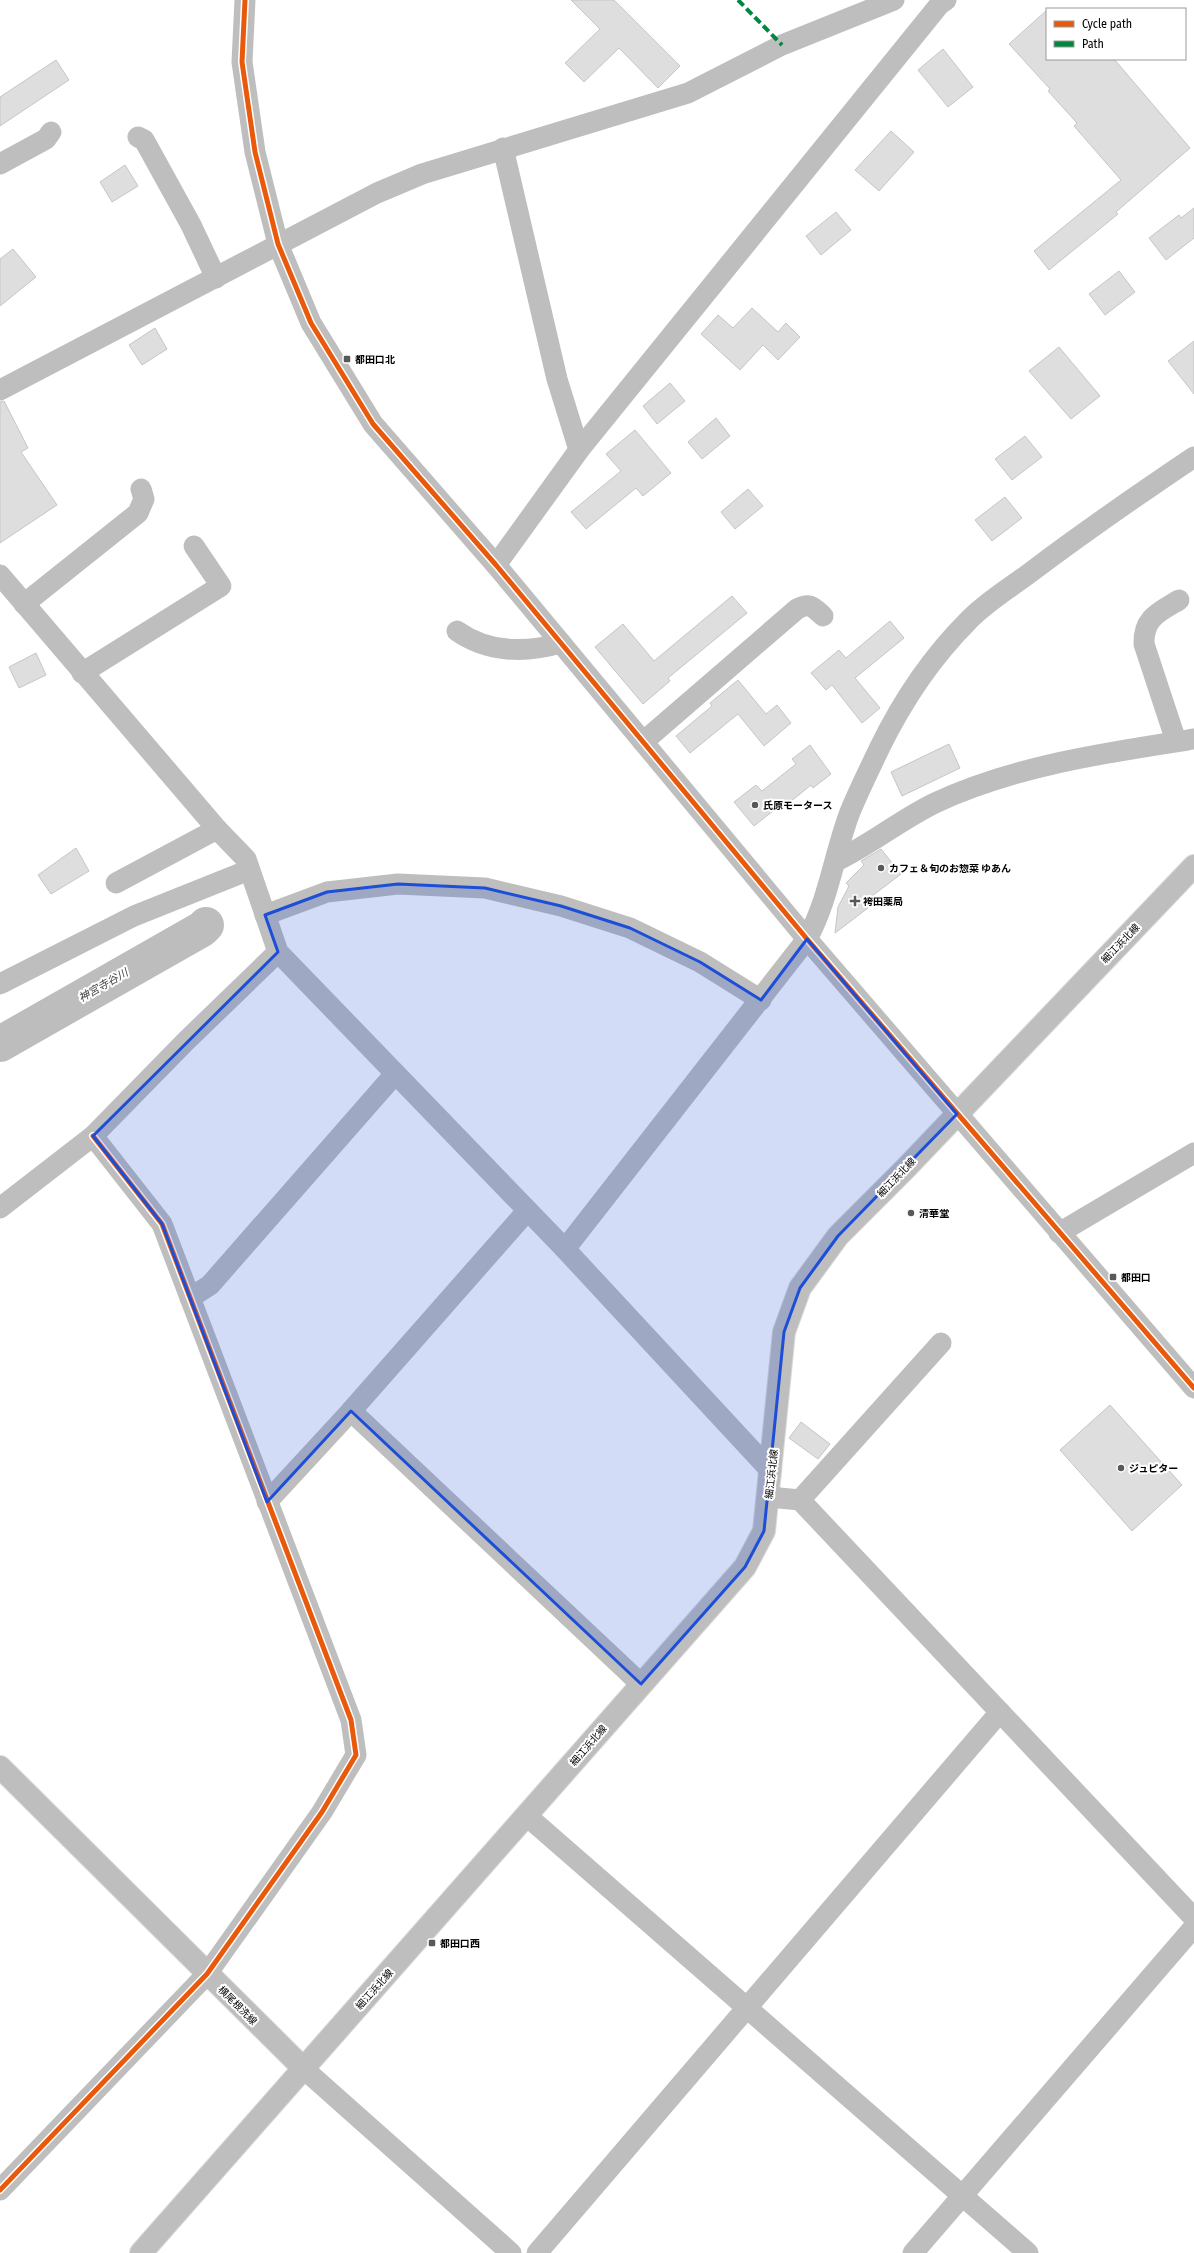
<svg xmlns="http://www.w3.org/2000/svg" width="1194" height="2253" viewBox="0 0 1194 2253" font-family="'Fira Sans Condensed','Noto Sans JP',sans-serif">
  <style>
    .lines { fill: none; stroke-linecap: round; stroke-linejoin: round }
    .river { stroke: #bdbdbd; stroke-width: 36 }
    .building { fill: #dedede; stroke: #c6c6c6 }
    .major-casing { stroke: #dbdbdb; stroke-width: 24 }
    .minor { stroke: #bebebe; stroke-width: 21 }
    .major { stroke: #bebebe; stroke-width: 22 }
    .quiet { stroke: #00873e; stroke-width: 4; stroke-dasharray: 8 4; stroke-linecap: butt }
    .cycleway-casing { stroke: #fff; stroke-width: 8 }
    .cycleway { stroke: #e8590c; stroke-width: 5 }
    .marked { fill: #1d4ed8; fill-opacity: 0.2; stroke: #1d4ed8; stroke-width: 3; stroke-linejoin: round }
    .poi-dot { fill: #595959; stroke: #fff; stroke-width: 1.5 }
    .labels { text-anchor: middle; stroke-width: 4; stroke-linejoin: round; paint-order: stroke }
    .poi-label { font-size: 10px; font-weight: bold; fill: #000; stroke: #fff; text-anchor: start }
    .street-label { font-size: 10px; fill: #000; stroke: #fff }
    .water-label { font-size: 11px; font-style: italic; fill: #424242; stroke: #fff }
  </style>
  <rect width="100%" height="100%" fill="#fff"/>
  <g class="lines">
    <polyline class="river" points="0,1044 202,929 206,925"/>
  </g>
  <g class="building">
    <polygon points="571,0 614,0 680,66 658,88 619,48 584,82 565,63 600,29"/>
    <polygon points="1047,10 1047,59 1114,59 1190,148 1116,212 1118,214 1049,270 1034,251 1121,180 1074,126 1077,123 1048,91 1050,89 1009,44"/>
    <polygon points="943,49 973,87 948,107 918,70"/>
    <polygon points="56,60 69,80 0,126 0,97"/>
    <polygon points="891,131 914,152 879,191 855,170"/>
    <polygon points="125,165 138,186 112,202 100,182"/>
    <polygon points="1194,208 1194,238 1166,260 1149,238 1179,215 1181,218"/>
    <polygon points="836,212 851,230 821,255 806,236"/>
    <polygon points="13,249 36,277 0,306 0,259"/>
    <polygon points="1119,271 1135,292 1105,315 1089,294"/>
    <polygon points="752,308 778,332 786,323 800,337 778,360 763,345 740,370 701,334 718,315 733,328"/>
    <polygon points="155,328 167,349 142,365 129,345"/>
    <polygon points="1194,341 1194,394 1168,361"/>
    <polygon points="1059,347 1100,396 1071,419 1029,371"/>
    <polygon points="670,383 685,401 657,424 643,406"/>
    <polygon points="4,401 28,448 21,452 57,505 0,543 0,402"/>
    <polygon points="716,418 730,436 702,459 688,442"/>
    <polygon points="635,430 671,473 643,496 636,488 586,529 571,512 621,471 606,454"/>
    <polygon points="1025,436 1042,457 1012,480 995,459"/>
    <polygon points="748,489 763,506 735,529 721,512"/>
    <polygon points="1005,497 1022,518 992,541 975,520"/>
    <polygon points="732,596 747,613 668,678 670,681 643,704 595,647 623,624 654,661"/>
    <polygon points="890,621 904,638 855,678 880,708 862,723 832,685 826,690 811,673 839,650 846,658"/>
    <polygon points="36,653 46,675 19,688 9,667"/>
    <polygon points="738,680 766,714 777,705 791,723 764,746 738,714 690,753 676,736 712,706 710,703"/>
    <polygon points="949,744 960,768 902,796 891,772"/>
    <polygon points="810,745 831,774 813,788 811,785 784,807 782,804 754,826 734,802 756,785 762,791 796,764 792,759"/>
    <polygon points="76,848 89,871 51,894 38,875"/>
    <polygon points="881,849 901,874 863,903 868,908 835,933 838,907 849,886 846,883 864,865 861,861"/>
    <polygon points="1110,1405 1182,1485 1132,1531 1060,1450"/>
    <polygon points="801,1422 830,1444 818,1459 789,1438"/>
  </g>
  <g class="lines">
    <defs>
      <g id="major">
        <polyline points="0,1767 304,2069"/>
        <polyline points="141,2253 745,1567 764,1531 784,1332 800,1288 838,1236 906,1168 1194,866"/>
      </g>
    </defs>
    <use href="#major" class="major-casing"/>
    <g class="minor">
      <polyline points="245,0 242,62 255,152 278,244 311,323 373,424 496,565 807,939 1194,1388"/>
      <polyline points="138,137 144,140 148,147 191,225 216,278"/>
      <polyline points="503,148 557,379 579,450"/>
      <polyline points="0,164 46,139 51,132"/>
      <polyline points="0,390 377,193 422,174 688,93 782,45 894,0"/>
      <polyline points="496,565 579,450 940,4 946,0"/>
      <polyline points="0,575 217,829 246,859 278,952 565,1249 771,1471"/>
      <polyline points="24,604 138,513 144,499 141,489"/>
      <path d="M457,631c31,22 69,22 104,12"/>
      <polyline points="82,673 221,586 194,546"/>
      <path d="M1176,741l-32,-97c-1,-26 15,-32 35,-44"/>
      <path d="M643,742l154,-133c13,-7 16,-2 26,7"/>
      <path d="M836,861c34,-16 64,-41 99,-58 78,-37 174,-51 259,-64"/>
      <polyline points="116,883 217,829"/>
      <polyline points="265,915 327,892 398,884 485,888 561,906 630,928 700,962 761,1000"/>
      <polyline points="0,984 134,916 249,870"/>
      <polyline points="0,1208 93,1136 185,1042 278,952"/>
      <polyline points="1059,1233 1194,1153"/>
      <path d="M565,1249l242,-310c22,-40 27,-85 43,-127 9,-22 20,-44 30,-65 22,-45 52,-90 88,-126 18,-19 42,-33 63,-49 53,-40 108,-78 163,-115"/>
      <polyline points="190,1298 210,1285 395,1074"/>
      <polyline points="351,1411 641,1684"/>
      <polyline points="769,1497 800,1500 1194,1918"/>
      <polyline points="800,1500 941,1343"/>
      <polyline points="267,1502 351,1411 527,1211"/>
      <polyline points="527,1816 1028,2253"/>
      <polyline points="304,2069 511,2253"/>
      <polyline points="0,2190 207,1974 322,1812 356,1755 351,1720 162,1224 93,1136"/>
      <polyline points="537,2253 1000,1712"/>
      <polyline points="913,2253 1194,1927"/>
    </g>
    <use href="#major" class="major"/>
    <polyline class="quiet" points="738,0 782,45"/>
    <defs>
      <g id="cycleway">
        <polyline points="245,0 242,62 255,152 278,244 311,323 373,424 496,565 807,939 1194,1388"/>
        <polyline points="0,2190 207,1974 322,1812 356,1755 351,1720 162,1224 93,1136"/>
      </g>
    </defs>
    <use href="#cycleway" class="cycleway-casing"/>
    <use href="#cycleway" class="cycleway"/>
  </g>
  <path class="marked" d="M398,884l87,4 76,18 69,22 70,34 61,38 46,-61 150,175 -119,122 -38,52 -16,44 -20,199 -19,36 -104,117 -290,-273 -84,91 -105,-278 -69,-88 185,-184 -13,-37 62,-23z"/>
  <g class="poi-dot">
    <rect x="343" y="355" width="8" height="8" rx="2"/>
    <circle cx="755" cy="805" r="4"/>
    <circle cx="881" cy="868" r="4"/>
    <path d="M853 895h4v4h4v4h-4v4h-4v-4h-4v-4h4z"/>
    <circle cx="911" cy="1213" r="4"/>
    <rect x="1109" y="1273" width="8" height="8" rx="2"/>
    <circle cx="1121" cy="1468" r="4"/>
    <rect x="428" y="1939" width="8" height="8" rx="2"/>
  </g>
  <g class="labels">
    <g class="poi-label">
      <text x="355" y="363">都田口北</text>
      <text x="763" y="809">氏原モータース</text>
      <text x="889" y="872">カフェ＆旬のお惣菜 ゆあん</text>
      <text x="863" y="905">袴田薬局</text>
      <text x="919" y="1217">清華堂</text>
      <text x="1121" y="1281">都田口</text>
      <text x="1129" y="1472">ジュピター</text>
      <text x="440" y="1947">都田口西</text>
    </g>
    <g class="street-label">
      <text transform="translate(1120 943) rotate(-46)" y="4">細江浜北線</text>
      <text transform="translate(896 1177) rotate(-46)" y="4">細江浜北線</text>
      <text transform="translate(771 1474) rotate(-84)" y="4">細江浜北線</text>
      <text transform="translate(588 1745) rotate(-49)" y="4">細江浜北線</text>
      <text transform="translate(374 1989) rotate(-48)" y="4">細江浜北線</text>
      <text transform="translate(238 2005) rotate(45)" y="4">横尾根洗線</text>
    </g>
    <g class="water-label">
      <text transform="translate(103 985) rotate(-30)" y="4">神宮寺谷川</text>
    </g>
  </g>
  <rect x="1046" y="8" width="140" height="52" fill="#ffffff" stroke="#999999"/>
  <rect x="1054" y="21" width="20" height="6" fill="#e8590c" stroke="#999999"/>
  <text x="1082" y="28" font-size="12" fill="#000000">Cycle path</text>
  <rect x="1054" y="41" width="20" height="6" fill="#00873e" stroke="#999999"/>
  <text x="1082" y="48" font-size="12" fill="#000000">Path</text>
</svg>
